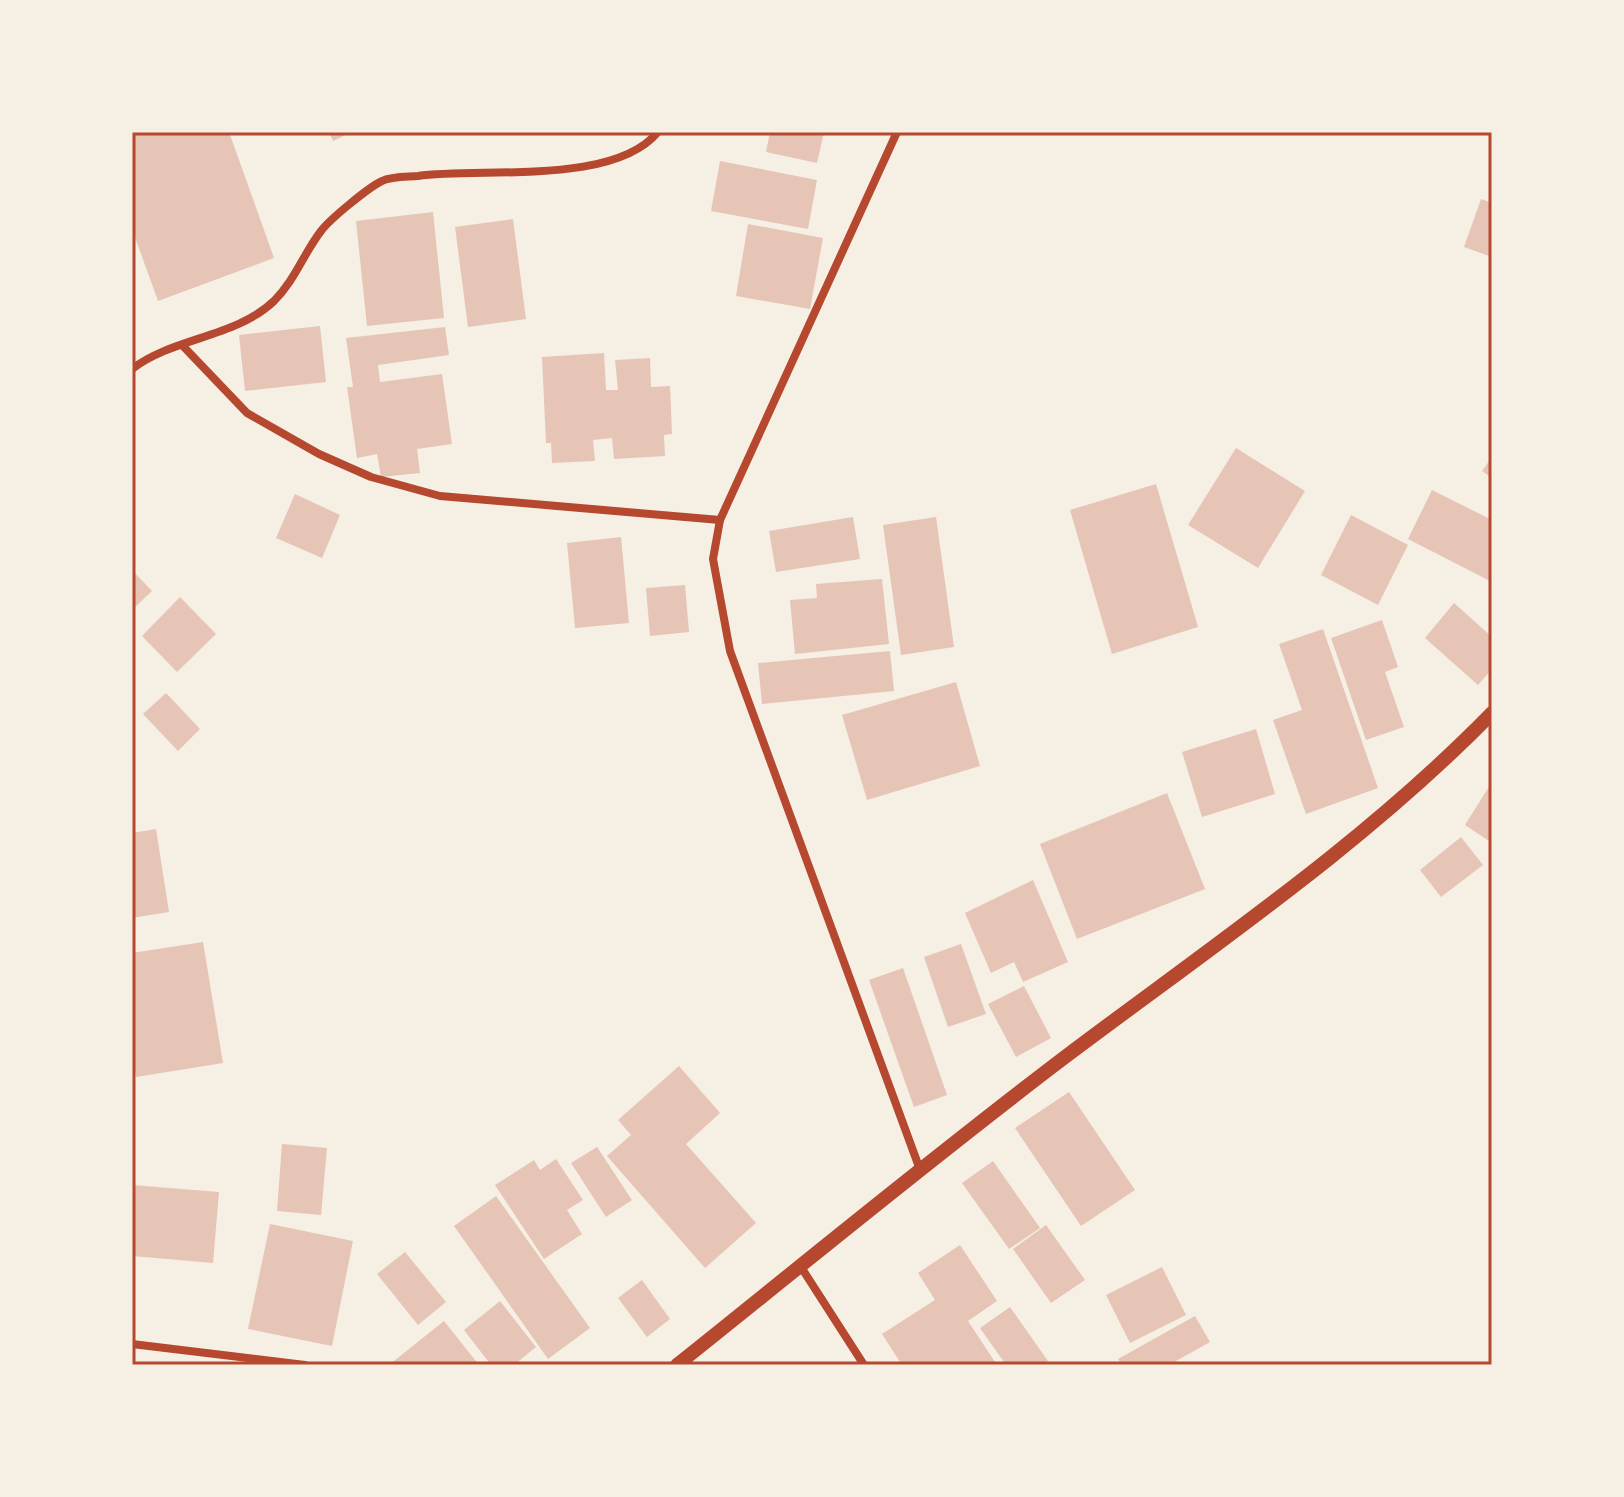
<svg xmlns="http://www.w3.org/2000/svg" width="1624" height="1497" viewBox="0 0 1624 1497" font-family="'Times New Roman',serif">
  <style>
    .building { fill: #e6c5b7 }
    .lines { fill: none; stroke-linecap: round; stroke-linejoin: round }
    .minor { stroke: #b5482f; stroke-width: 8 }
    .tertiary { stroke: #b5482f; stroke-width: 14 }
    .neatline { fill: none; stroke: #b5482f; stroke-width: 3 }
  </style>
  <rect width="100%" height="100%" fill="#f6efe4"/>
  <g class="building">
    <polygon points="132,132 229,132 274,258 158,301 132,229"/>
    <polygon points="329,132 352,132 333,141"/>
    <polygon points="770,132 824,132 817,163 766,152"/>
    <polygon points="720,161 817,180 808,229 711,211"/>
    <polygon points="1481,199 1492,203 1492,257 1464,247"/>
    <polygon points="433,212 444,318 367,326 356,221"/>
    <polygon points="513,219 526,319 468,327 455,227"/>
    <polygon points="748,224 823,238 810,309 736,296"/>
    <polygon points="320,326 326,382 245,391 239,335"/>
    <polygon points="445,327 449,355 378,365 380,382 442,374 452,444 417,449 420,473 381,477 377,454 357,458 347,387 353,387 346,338"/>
    <polygon points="604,353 606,390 618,390 615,360 650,358 651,387 670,386 672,434 664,435 665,456 614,459 612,438 593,440 595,461 552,463 551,443 546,443 542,357"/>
    <polygon points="1236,448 1305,491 1258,568 1188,525"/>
    <polygon points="1492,457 1492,478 1482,471"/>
    <polygon points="1156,484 1198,627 1112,654 1070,510"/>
    <polygon points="1432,490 1492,520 1492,582 1408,539"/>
    <polygon points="295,494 340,515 322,558 276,538"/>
    <polygon points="1351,515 1408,545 1378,605 1321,575"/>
    <polygon points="853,517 860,559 776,572 769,531"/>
    <polygon points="936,517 954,647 901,655 883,525"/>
    <polygon points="621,537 629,623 575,628 567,543"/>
    <polygon points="132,570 152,591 132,610"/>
    <polygon points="882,579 889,644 795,654 790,600 817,598 816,584"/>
    <polygon points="685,585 689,632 650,636 646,588"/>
    <polygon points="180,597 216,634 177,672 142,636"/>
    <polygon points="1454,603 1492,637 1492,669 1478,685 1425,638"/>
    <polygon points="1382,620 1398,667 1385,672 1404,727 1366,740 1331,638"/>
    <polygon points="1323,629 1378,788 1306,814 1273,720 1302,710 1279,644"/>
    <polygon points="890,651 894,691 762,704 758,663"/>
    <polygon points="956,682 980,766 867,800 842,715"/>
    <polygon points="166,693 200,729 178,751 143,714"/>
    <polygon points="1256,729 1275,794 1202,817 1182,752"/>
    <polygon points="1492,782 1492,843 1465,825"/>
    <polygon points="1167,793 1205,889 1077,939 1040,844"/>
    <polygon points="156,829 169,912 132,918 132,833"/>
    <polygon points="1461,837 1483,865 1441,897 1420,870"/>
    <polygon points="1033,880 1068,962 1023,982 1014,962 991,973 965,913"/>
    <polygon points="203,942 223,1063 136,1077 132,1051 132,953"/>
    <polygon points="961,944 986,1014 948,1027 924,957"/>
    <polygon points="903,968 947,1095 914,1107 869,980"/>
    <polygon points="1024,986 1051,1038 1016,1057 988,1004"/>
    <polygon points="679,1066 720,1113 686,1144 756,1223 705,1268 607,1156 631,1135 618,1120"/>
    <polygon points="1069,1092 1135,1190 1081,1226 1015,1128"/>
    <polygon points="282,1144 327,1148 321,1215 277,1211"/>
    <polygon points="597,1147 632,1200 606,1217 571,1163"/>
    <polygon points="556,1159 583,1200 567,1210 582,1234 544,1259 495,1185 534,1160 540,1170"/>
    <polygon points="993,1161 1040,1228 1009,1249 962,1183"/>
    <polygon points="132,1185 219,1192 213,1263 132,1256"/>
    <polygon points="496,1196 590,1328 548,1359 454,1226"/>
    <polygon points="270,1224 353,1241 332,1346 248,1329"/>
    <polygon points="1046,1225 1085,1280 1051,1303 1013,1249"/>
    <polygon points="960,1245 997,1301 968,1321 997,1365 902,1365 882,1334 935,1300 918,1273"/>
    <polygon points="405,1252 446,1302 418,1325 377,1274"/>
    <polygon points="1162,1267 1186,1315 1130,1343 1106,1295"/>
    <polygon points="642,1280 670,1319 647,1337 618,1298"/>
    <polygon points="500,1301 536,1347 514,1365 491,1365 464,1330"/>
    <polygon points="1010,1307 1048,1361 1042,1365 1006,1365 980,1328"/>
    <polygon points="1195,1316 1210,1342 1169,1365 1122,1365 1118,1359"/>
    <polygon points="444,1321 479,1365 389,1365"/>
  </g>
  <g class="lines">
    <g class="minor">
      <polyline points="897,132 720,520 713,559 730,651 919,1167"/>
      <polyline points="182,345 247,413 319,454 371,477 440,496 720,520"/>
      <path d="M132,369c42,-32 103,-31 142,-68 21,-21 30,-48 47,-70 9,-12 48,-44 61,-50 10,-5 26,-4 36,-5 65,-9 195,10 240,-44"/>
      <polyline points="801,1267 864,1365"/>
      <polyline points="132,1344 305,1365"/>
    </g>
    <path class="tertiary" d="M677,1365c129,-103 256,-208 388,-308 146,-110 299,-213 427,-344"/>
  </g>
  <rect width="1624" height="1497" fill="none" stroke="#f6efe4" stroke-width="268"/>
  <rect x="134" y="134" width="1356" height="1229" class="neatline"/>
</svg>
